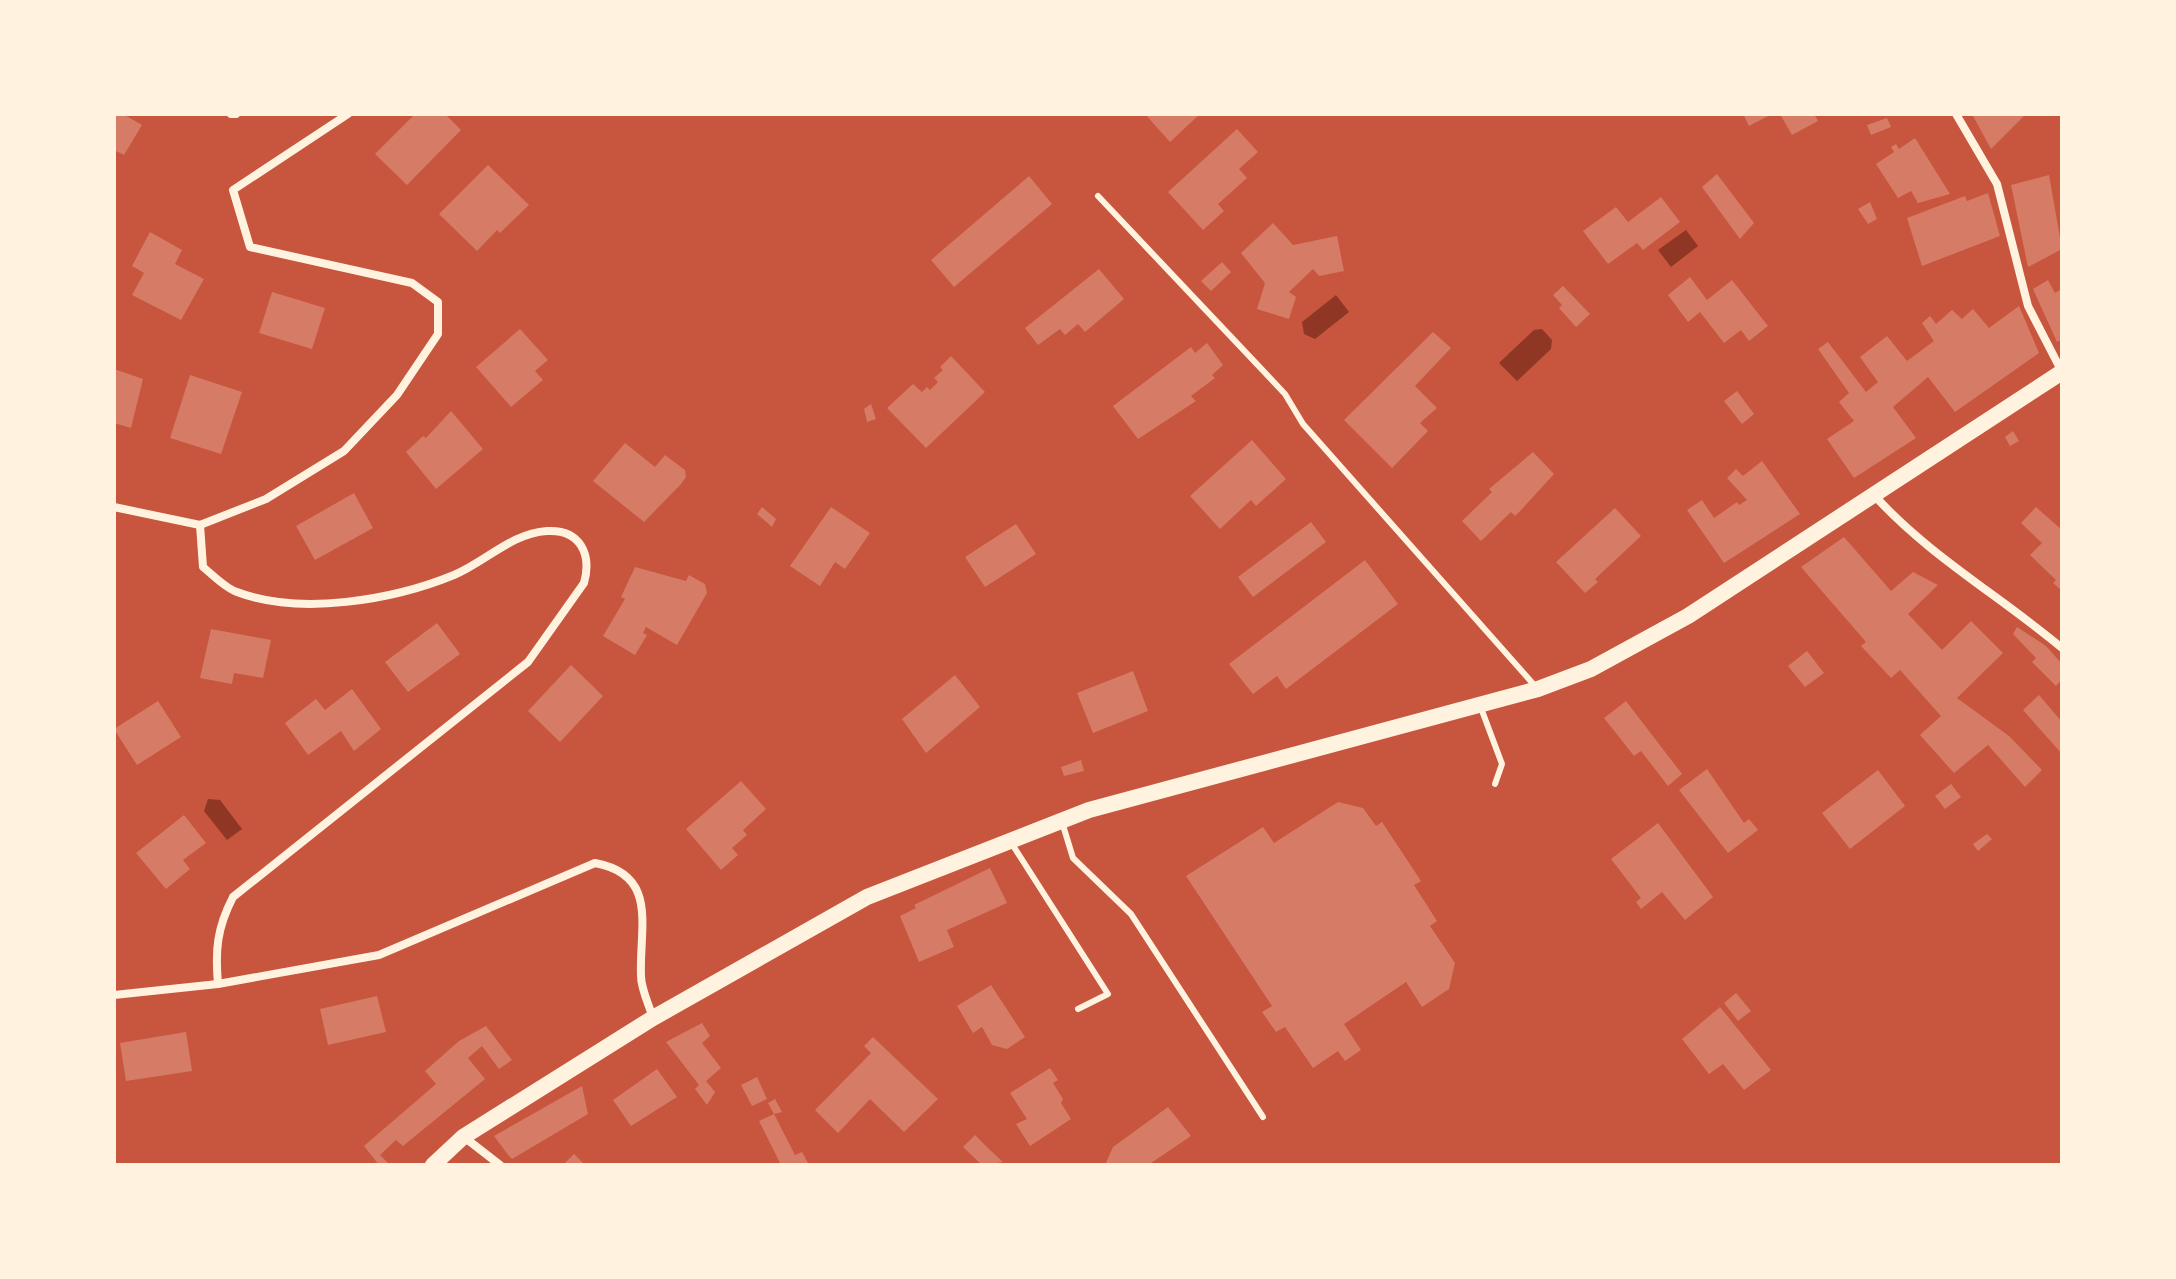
<svg xmlns="http://www.w3.org/2000/svg" width="2176" height="1279" viewBox="0 0 2176 1279" font-family="'Roboto Condensed',sans-serif">
  <style>
    .water { fill: #8f3625 }
    .building { fill: #d67c66 }
    .lines { fill: none; stroke-linecap: round; stroke-linejoin: round }
    .service { stroke: #fff3e0; stroke-width: 6 }
    .minor { stroke: #fff3e0; stroke-width: 8 }
    .secondary { stroke: #fff3e0; stroke-width: 16 }
  </style>
  <rect width="100%" height="100%" fill="#c8553d"/>
  <g class="water">
    <polygon points="1686,230 1698,246 1671,267 1658,250"/>
    <polygon points="1336,295 1349,312 1315,339 1304,334 1302,322"/>
    <polygon points="1542,329 1552,340 1551,349 1517,381 1499,363 1534,330"/>
    <polygon points="208,799 220,800 242,829 227,840 204,811"/>
  </g>
  <g class="building">
    <polygon points="114,114 123,114 142,125 124,155 114,150"/>
    <polygon points="415,114 445,114 461,130 407,185 375,154"/>
    <polygon points="1145,114 1200,114 1170,142"/>
    <polygon points="1743,114 1772,114 1749,126"/>
    <polygon points="1780,114 1814,114 1818,121 1792,135"/>
    <polygon points="1972,114 2026,114 1991,149"/>
    <polygon points="1887,118 1891,127 1871,135 1867,125"/>
    <polygon points="1237,129 1258,152 1239,169 1247,178 1218,204 1224,211 1203,230 1168,192"/>
    <polygon points="1915,138 1950,194 1918,203 1911,191 1898,198 1876,164 1894,152 1891,147 1896,144 1899,149"/>
    <polygon points="488,165 529,205 500,233 497,230 477,251 439,214"/>
    <polygon points="1717,174 1754,223 1740,239 1702,187"/>
    <polygon points="2049,175 2062,249 2028,267 2011,185"/>
    <polygon points="1029,176 1052,204 954,287 931,260"/>
    <polygon points="1988,193 2000,236 1922,266 1907,218 1965,196 1967,201"/>
    <polygon points="1661,197 1680,222 1643,250 1637,243 1608,264 1583,231 1616,207 1628,222"/>
    <polygon points="1870,202 1877,219 1868,224 1858,209"/>
    <polygon points="1273,223 1293,245 1337,236 1344,271 1319,276 1313,269 1289,292 1296,297 1289,319 1257,309 1265,283 1241,253"/>
    <polygon points="150,232 182,250 175,264 204,279 181,320 132,295 144,273 132,266"/>
    <polygon points="1222,262 1231,272 1211,291 1201,281"/>
    <polygon points="1099,269 1124,299 1085,332 1078,324 1065,335 1060,329 1038,345 1025,328"/>
    <polygon points="1690,277 1707,300 1732,280 1768,326 1749,341 1741,330 1724,343 1700,312 1688,322 1668,295"/>
    <polygon points="2048,280 2055,293 2062,289 2062,339 2057,342 2033,289"/>
    <polygon points="1563,286 1590,314 1576,327 1559,308 1562,305 1553,295"/>
    <polygon points="272,292 325,308 312,349 259,333"/>
    <polygon points="2019,306 2039,353 1955,412 1928,377 1893,407 1916,438 1854,478 1827,439 1854,421 1839,402 1849,393 1818,349 1828,342 1866,392 1878,382 1860,357 1887,336 1907,361 1934,341 1922,323 1930,316 1936,324 1952,310 1962,319 1973,309 1989,328"/>
    <polygon points="520,329 548,360 535,371 543,380 511,407 476,367"/>
    <polygon points="1433,332 1451,348 1415,386 1437,408 1420,423 1428,431 1392,468 1344,420"/>
    <polygon points="1207,343 1223,365 1212,375 1215,378 1191,396 1196,401 1138,439 1113,406 1191,347 1195,353"/>
    <polygon points="951,356 985,392 926,448 887,408 913,384 922,392 927,387 930,390 938,382 934,378 943,370 940,367"/>
    <polygon points="114,369 143,379 131,428 114,423"/>
    <polygon points="190,375 242,392 221,454 170,438"/>
    <polygon points="1737,391 1754,414 1742,424 1724,401"/>
    <polygon points="871,404 876,419 867,422 864,409"/>
    <polygon points="451,411 483,449 436,489 406,452 423,436 426,438"/>
    <polygon points="2013,431 2019,441 2010,446 2005,437"/>
    <polygon points="1252,440 1286,479 1256,506 1251,500 1220,529 1190,496"/>
    <polygon points="625,443 655,467 665,455 685,470 686,477 681,484 644,522 593,481"/>
    <polygon points="1533,452 1554,474 1522,509 1515,516 1511,512 1481,541 1462,521 1492,492 1489,489"/>
    <polygon points="1762,461 1800,514 1724,563 1687,510 1702,500 1714,518 1737,502 1739,505 1747,500 1727,478 1736,469 1743,476"/>
    <polygon points="354,493 373,528 315,560 296,526"/>
    <polygon points="762,507 776,519 772,527 757,514"/>
    <polygon points="831,507 870,533 845,569 835,562 820,586 790,566"/>
    <polygon points="2036,507 2062,530 2062,591 2053,583 2056,580 2030,555 2042,543 2021,523"/>
    <polygon points="1615,508 1641,536 1595,579 1598,582 1585,593 1556,562"/>
    <polygon points="1311,522 1326,542 1253,597 1238,577"/>
    <polygon points="1016,524 1036,554 985,587 965,557"/>
    <polygon points="1844,537 1891,591 1913,572 1938,585 1908,614 1942,650 1971,621 2003,653 1957,698 2009,736 2042,770 2025,787 1988,745 1954,773 1920,735 1941,716 1900,670 1891,678 1861,646 1866,642 1801,567"/>
    <polygon points="1365,560 1398,604 1286,689 1277,676 1253,694 1229,664"/>
    <polygon points="635,567 686,581 689,575 705,584 707,593 677,645 646,627 643,633 647,635 635,655 603,636 625,599 621,597"/>
    <polygon points="437,623 460,654 408,692 385,662"/>
    <polygon points="2017,627 2046,646 2062,664 2062,679 2056,686 2032,662 2036,658 2013,634"/>
    <polygon points="211,629 271,640 263,678 234,673 232,684 200,678"/>
    <polygon points="1807,651 1824,673 1805,687 1788,666"/>
    <polygon points="571,665 603,696 560,742 528,711"/>
    <polygon points="1133,671 1148,711 1093,733 1077,693"/>
    <polygon points="955,675 980,707 926,753 902,719"/>
    <polygon points="352,689 381,729 354,751 341,731 308,755 285,723 316,699 325,710"/>
    <polygon points="2039,695 2062,722 2062,754 2023,710"/>
    <polygon points="158,701 181,737 137,765 114,729"/>
    <polygon points="1626,701 1682,774 1668,786 1641,751 1634,756 1604,718"/>
    <polygon points="1081,760 1084,771 1064,776 1061,767"/>
    <polygon points="1707,769 1744,823 1749,819 1758,830 1728,853 1679,790"/>
    <polygon points="1878,770 1905,806 1850,849 1822,813"/>
    <polygon points="741,781 766,809 743,830 747,835 732,848 738,855 721,870 686,829"/>
    <polygon points="1951,784 1961,797 1945,809 1935,796"/>
    <polygon points="1338,802 1363,808 1376,826 1382,822 1421,881 1414,885 1437,921 1430,926 1455,963 1449,989 1422,1007 1406,982 1344,1024 1361,1050 1345,1061 1338,1051 1313,1068 1285,1027 1276,1032 1262,1012 1272,1006 1186,876 1263,827 1274,843"/>
    <polygon points="184,815 206,843 183,860 190,869 166,889 136,853"/>
    <polygon points="1658,823 1713,897 1685,920 1662,892 1641,909 1636,902 1641,898 1611,859"/>
    <polygon points="1987,834 1992,839 1978,851 1973,844"/>
    <polygon points="990,868 1007,903 947,930 954,947 919,962 900,916 916,908 914,905"/>
    <polygon points="991,985 1025,1037 1007,1049 992,1045 982,1027 973,1033 957,1006"/>
    <polygon points="1736,993 1751,1011 1738,1021 1724,1003"/>
    <polygon points="377,996 386,1032 328,1045 320,1009"/>
    <polygon points="1720,1007 1771,1070 1744,1090 1723,1064 1709,1074 1682,1039"/>
    <polygon points="702,1023 710,1036 702,1043 721,1068 706,1081 715,1092 707,1105 695,1089 699,1085 666,1042"/>
    <polygon points="486,1026 512,1060 499,1069 482,1046 468,1058 485,1079 403,1146 396,1140 380,1155 388,1163 379,1165 364,1146 436,1084 425,1071 459,1041"/>
    <polygon points="186,1032 192,1071 126,1081 120,1043"/>
    <polygon points="873,1037 938,1099 904,1132 870,1099 838,1133 815,1110 871,1053 864,1046"/>
    <polygon points="1050,1068 1058,1080 1053,1083 1063,1099 1061,1103 1071,1119 1030,1146 1016,1124 1027,1119 1010,1093"/>
    <polygon points="657,1069 677,1097 631,1126 613,1100"/>
    <polygon points="757,1077 767,1099 752,1106 741,1085"/>
    <polygon points="582,1086 588,1114 512,1159 509,1156 494,1136"/>
    <polygon points="775,1099 782,1112 774,1114 768,1103"/>
    <polygon points="1168,1107 1191,1136 1148,1165 1105,1165 1113,1147"/>
    <polygon points="774,1114 795,1155 802,1152 809,1165 781,1165 759,1121"/>
    <polygon points="975,1135 990,1150 1003,1162 982,1165 963,1147"/>
    <polygon points="574,1154 585,1165 563,1165"/>
  </g>
  <g class="lines">
    <g class="service">
      <polyline points="1098,196 1285,394 1303,424 1535,686"/>
      <polyline points="1481,708 1502,764 1495,784"/>
      <polyline points="1062,822 1073,858 1131,914 1263,1117"/>
      <polyline points="1012,844 1108,994 1078,1009"/>
    </g>
    <g class="minor">
      <polyline points="231,114 236,114"/>
      <polyline points="1956,114 1997,184 2028,306 2062,372"/>
      <path d="M1874,495c54,60 126,101 188,153"/>
      <polyline points="114,507 200,525 266,499 344,451 397,395 438,334 438,302 412,283 250,247 233,190 348,114"/>
      <path d="M200,525l3,42c10,8 22,21 34,25 63,24 156,8 217,-17 31,-13 58,-42 93,-44 33,-2 45,23 37,52l-56,79 -295,235c-16,31 -18,53 -15,87"/>
      <path d="M114,995l104,-11 161,-29 216,-92c64,12 44,64 46,113 0,13 8,29 12,42"/>
      <polyline points="464,1137 500,1165"/>
    </g>
    <polyline class="secondary" points="433,1165 463,1137 653,1018 867,897 1089,810 1538,689 1591,669 1688,616 2062,372"/>
  </g>
  <rect width="2176" height="1279" fill="none" stroke="#fff3e0" stroke-width="232"/>
</svg>
